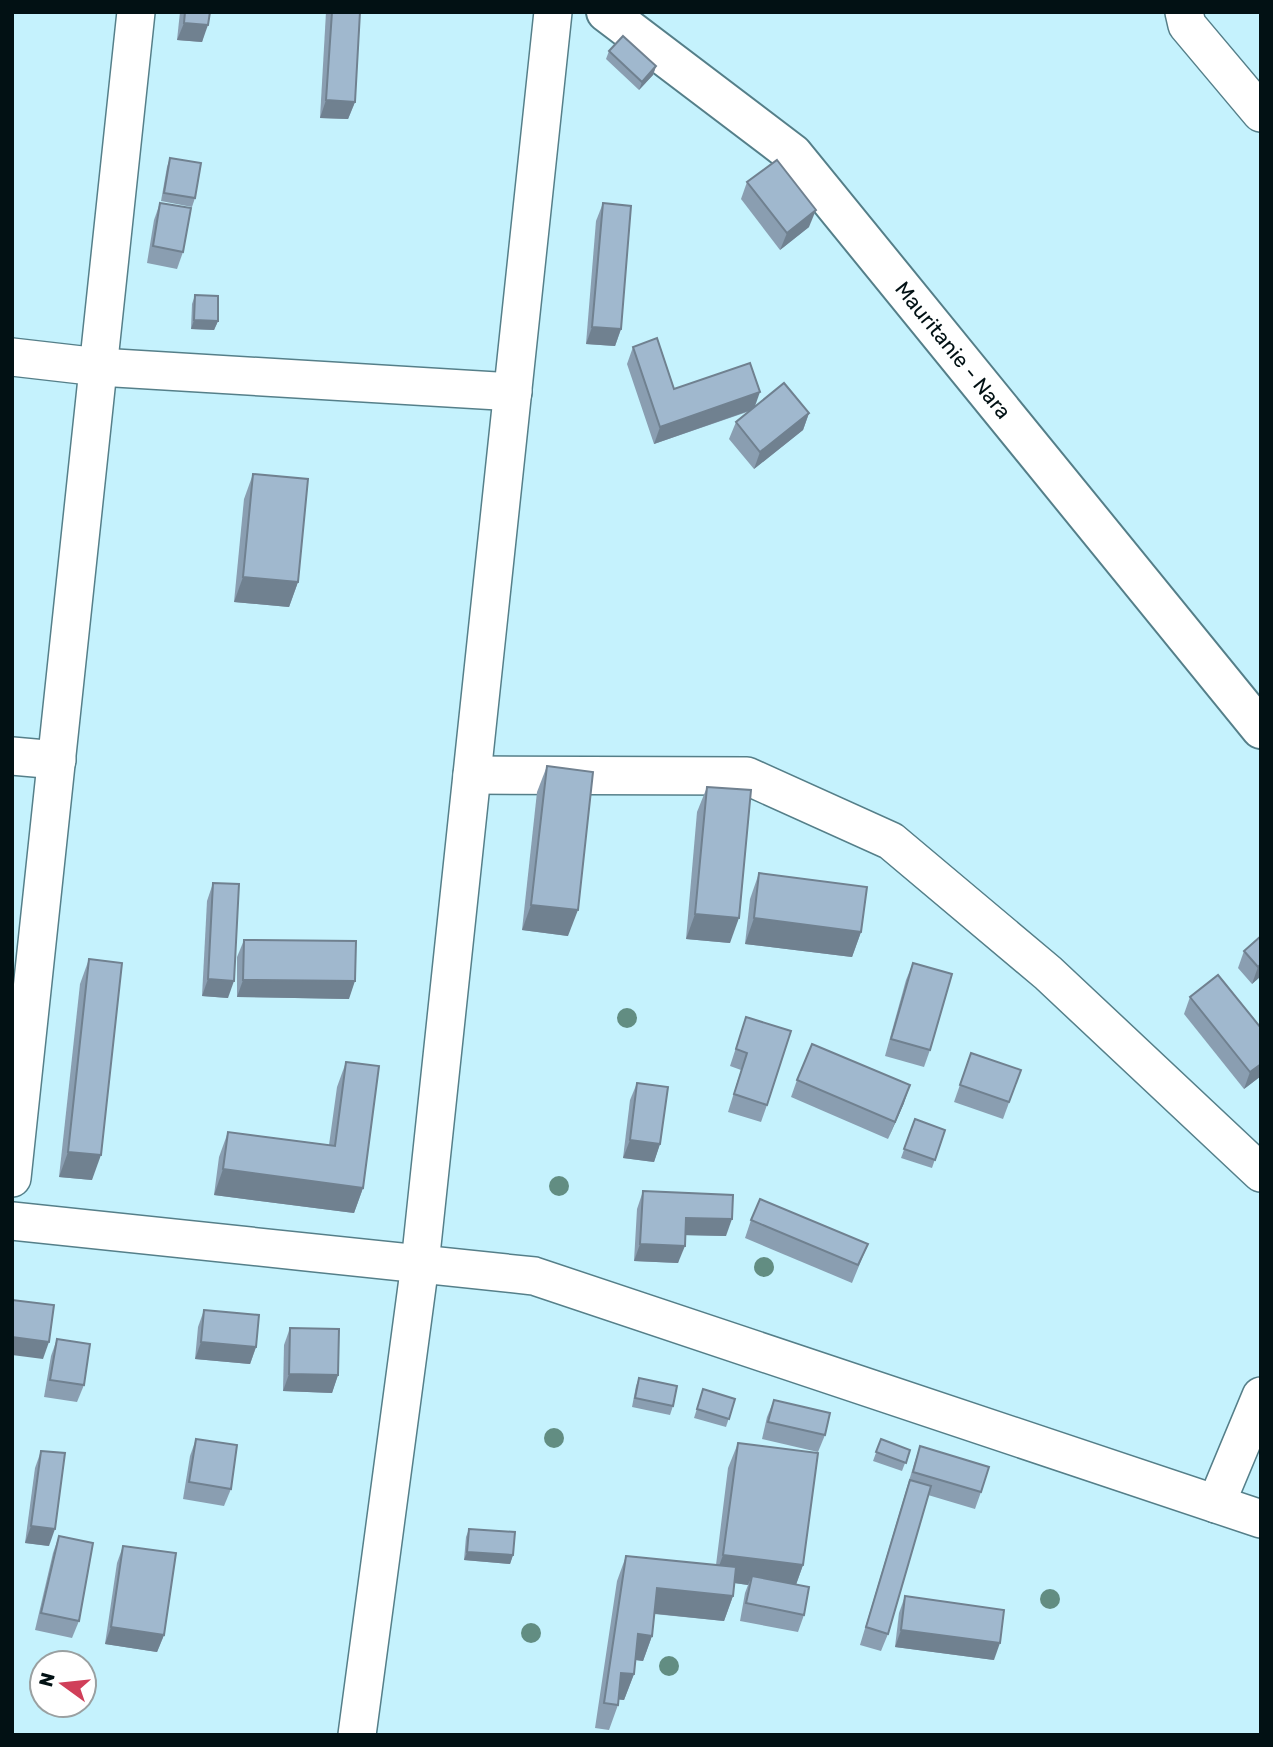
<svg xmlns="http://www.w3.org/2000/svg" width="1273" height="1747" viewBox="0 0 1273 1747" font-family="Rubik,sans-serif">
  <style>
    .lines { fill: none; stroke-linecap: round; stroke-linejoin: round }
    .minor-casing { stroke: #557f89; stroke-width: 40 }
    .secondary-casing { stroke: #557f89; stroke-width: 42 }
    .minor { stroke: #fff; stroke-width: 37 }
    .secondary { stroke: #fff; stroke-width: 38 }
    .tree { fill: #628d82 }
    .wall { fill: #8a9eb1 }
    .shaded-wall { fill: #708190 }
    .building { fill: #a0b8ce; stroke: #708190; stroke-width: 2 }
    .labels { text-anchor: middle; stroke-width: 6; stroke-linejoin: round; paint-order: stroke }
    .street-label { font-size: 21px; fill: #021114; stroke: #fff }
  </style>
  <rect width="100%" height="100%" fill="#c5f2fd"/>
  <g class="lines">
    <defs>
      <g id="minor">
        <polyline points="1184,12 1187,25 1261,113"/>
        <polyline points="12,357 99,367 513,392"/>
        <polyline points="12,756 57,760"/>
        <polyline points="472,775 747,776 891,841 1048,973 1261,1173"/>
        <polyline points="12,1178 136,12"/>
        <polyline points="12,1221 534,1276 1261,1519"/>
        <polyline points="1216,1504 1261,1396"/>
        <polyline points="357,1735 420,1264 553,12"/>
      </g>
      <g id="secondary">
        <path id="s1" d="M606,12l187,142 468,575"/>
      </g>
    </defs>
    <use href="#minor" class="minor-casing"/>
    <use href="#secondary" class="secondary-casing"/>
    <use href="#minor" class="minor"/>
    <use href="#secondary" class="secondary"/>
  </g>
  <g class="tree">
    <circle cx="627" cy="1018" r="10"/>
    <circle cx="559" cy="1186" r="10"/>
    <circle cx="764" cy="1267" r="10"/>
    <circle cx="554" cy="1438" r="10"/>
    <circle cx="1050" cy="1599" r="10"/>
    <circle cx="531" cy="1633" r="10"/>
    <circle cx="669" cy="1666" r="10"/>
  </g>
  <g class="wall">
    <polygon points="180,12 210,12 202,42 177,40"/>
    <polygon points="326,12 360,12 355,102 348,119 320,118"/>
    <polygon points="609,51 656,66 653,75 639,90 606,59"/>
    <polygon points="170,158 195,198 192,207 161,201 167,167"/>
    <polygon points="747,182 809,227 780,250 741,199"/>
    <polygon points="160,203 183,252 177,269 147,263 154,220"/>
    <polygon points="603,203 621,329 615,346 586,344 596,221"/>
    <polygon points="195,295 218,321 214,330 191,329 192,304"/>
    <polygon points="633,347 674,389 755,407 809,413 803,430 754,469 729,439 736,422 750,411 654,444 627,364"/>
    <polygon points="253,474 298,582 289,607 234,602 244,499"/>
    <polygon points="547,766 568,936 522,930 537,792"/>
    <polygon points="707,787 730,943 686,939 697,812"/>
    <polygon points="759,873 861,932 852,957 745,944 750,899"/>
    <polygon points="213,883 228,998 202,996 207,901"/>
    <polygon points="1261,936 1261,976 1252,984 1238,968 1244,951"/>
    <polygon points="244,940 349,999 237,997 237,957"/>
    <polygon points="89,959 92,1180 59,1177 80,984"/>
    <polygon points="913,963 930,1050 924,1067 885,1056 906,980"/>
    <polygon points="1190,997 1261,1076 1244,1089 1184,1014"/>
    <polygon points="746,1017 767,1105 761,1122 728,1112 741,1070 730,1066"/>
    <polygon points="971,1053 1021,1070 1003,1119 954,1102"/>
    <polygon points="346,1062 363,1188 354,1213 214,1195 219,1157 228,1132 329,1145 337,1087"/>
    <polygon points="797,1080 904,1103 888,1139 791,1097"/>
    <polygon points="637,1083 660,1144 654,1162 623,1158 630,1100"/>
    <polygon points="915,1119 945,1130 932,1168 901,1158"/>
    <polygon points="643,1191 726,1236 685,1235 678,1263 634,1261 637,1209"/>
    <polygon points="751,1220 868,1244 852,1283 745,1238"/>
    <polygon points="204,1310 256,1347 250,1364 195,1359 198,1327"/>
    <polygon points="290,1328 338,1375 332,1393 283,1391 284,1345"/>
    <polygon points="57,1339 84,1385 77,1402 44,1397 51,1356"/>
    <polygon points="639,1378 673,1406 670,1415 632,1407 636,1386"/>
    <polygon points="703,1389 735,1399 726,1427 694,1418"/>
    <polygon points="774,1400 825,1435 818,1452 762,1439 767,1417"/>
    <polygon points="196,1439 231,1489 224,1506 183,1499 190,1456"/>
    <polygon points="881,1439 910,1450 902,1471 873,1461"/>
    <polygon points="738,1443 803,1565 796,1585 804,1615 798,1632 740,1621 745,1593 748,1585 734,1583 733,1596 724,1621 654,1614 652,1636 643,1661 635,1660 634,1674 624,1700 619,1699 618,1705 609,1730 595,1728 617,1581 626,1556 716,1565 728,1468"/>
    <polygon points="920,1446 981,1492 975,1509 928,1495 888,1634 881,1651 860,1645 914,1464"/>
    <polygon points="41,1451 49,1546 25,1543 35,1468"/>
    <polygon points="469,1529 513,1555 510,1564 464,1560 466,1537"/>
    <polygon points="59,1536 79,1621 72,1638 35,1630 53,1553"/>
    <polygon points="123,1546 164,1635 157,1652 105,1644 117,1563"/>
    <polygon points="905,1596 994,1660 895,1647 899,1613"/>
  </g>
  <g class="shaded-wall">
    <polygon points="184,23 208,25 202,42 177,40"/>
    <polygon points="656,66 653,75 639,90 642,82"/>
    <polygon points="326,100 355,102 348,119 320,118"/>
    <polygon points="816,210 809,227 780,250 787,233"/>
    <polygon points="194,320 218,321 214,330 191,329"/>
    <polygon points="592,327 621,329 615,346 586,344"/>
    <polygon points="760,392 754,409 654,444 660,427"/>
    <polygon points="809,413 803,430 754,469 760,452"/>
    <polygon points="243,577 298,582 289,607 234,602"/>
    <polygon points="531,905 578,910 568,936 522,930"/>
    <polygon points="695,914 739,918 730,943 686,939"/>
    <polygon points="754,918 861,932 852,957 745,944"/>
    <polygon points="1261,964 1261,976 1252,984 1258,967"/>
    <polygon points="208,979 234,981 228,998 202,996"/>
    <polygon points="243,980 355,981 349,999 237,997"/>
    <polygon points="1261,1064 1261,1076 1244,1089 1250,1072"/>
    <polygon points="910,1085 904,1103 888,1139 895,1122"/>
    <polygon points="630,1140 660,1144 654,1162 623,1158"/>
    <polygon points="68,1152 101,1155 92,1180 59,1177"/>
    <polygon points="223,1169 363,1188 354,1213 214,1195"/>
    <polygon points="686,1218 732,1219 726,1236 679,1235"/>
    <polygon points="640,1244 685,1246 678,1263 634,1261"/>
    <polygon points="12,1337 49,1342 43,1359 12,1355"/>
    <polygon points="201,1342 256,1347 250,1364 195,1359"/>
    <polygon points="289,1374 338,1375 332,1393 283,1391"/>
    <polygon points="31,1526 55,1529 49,1546 25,1543"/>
    <polygon points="467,1552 513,1555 510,1564 464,1560"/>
    <polygon points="723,1555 803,1565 794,1590 752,1576 748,1585 714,1580"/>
    <polygon points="657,1588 733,1596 724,1621 648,1613"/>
    <polygon points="111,1627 164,1635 157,1652 105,1644"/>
    <polygon points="901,1630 1000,1643 994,1660 895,1647"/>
    <polygon points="638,1634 652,1636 643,1661 629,1659"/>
    <polygon points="621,1673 634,1674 624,1700 612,1699"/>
  </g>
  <g class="building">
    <polygon points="185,12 210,12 208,25 184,23"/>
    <polygon points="332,12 360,12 355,102 326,100"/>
    <polygon points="623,36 656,66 642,82 609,51"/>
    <polygon points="170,158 201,163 195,198 164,193"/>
    <polygon points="777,160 816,210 787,233 747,182"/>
    <polygon points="160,203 191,208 183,252 153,246"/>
    <polygon points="603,203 631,206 621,329 592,327"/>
    <polygon points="195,295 218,296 218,321 194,320"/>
    <polygon points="657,338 674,389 750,363 760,392 660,427 633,347"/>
    <polygon points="784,383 809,413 760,452 736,422"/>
    <polygon points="253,474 308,479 298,582 243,577"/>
    <polygon points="547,766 593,772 578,910 531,905"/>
    <polygon points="707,787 751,790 739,918 695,914"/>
    <polygon points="759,873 867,887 861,932 754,918"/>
    <polygon points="213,883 239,884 234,981 208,979"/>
    <polygon points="1261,936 1261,964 1258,967 1244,951"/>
    <polygon points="244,940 356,941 355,981 243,980"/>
    <polygon points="89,959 122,963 101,1155 68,1152"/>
    <polygon points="913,963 952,974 930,1050 891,1039"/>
    <polygon points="1218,975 1261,1028 1261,1064 1250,1072 1190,997"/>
    <polygon points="746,1017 791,1031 767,1105 734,1094 747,1053 736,1049"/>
    <polygon points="812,1044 910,1085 895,1122 797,1080"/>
    <polygon points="971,1053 1021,1070 1009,1102 960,1085"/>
    <polygon points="346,1062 379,1066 363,1188 223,1169 228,1132 335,1146"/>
    <polygon points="637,1083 668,1087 660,1144 630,1140"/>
    <polygon points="915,1119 945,1130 935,1160 904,1149"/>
    <polygon points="643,1191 733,1195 732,1219 686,1218 685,1246 640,1244"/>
    <polygon points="760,1199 868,1244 858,1265 751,1220"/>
    <polygon points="12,1300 54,1305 49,1342 12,1337"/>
    <polygon points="204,1310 259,1315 256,1347 201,1342"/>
    <polygon points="290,1328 339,1329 338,1375 289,1374"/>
    <polygon points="57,1339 90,1344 84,1385 50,1380"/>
    <polygon points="639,1378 677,1386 673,1406 635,1398"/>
    <polygon points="703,1389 735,1399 729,1419 697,1409"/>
    <polygon points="774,1400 830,1413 825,1435 768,1422"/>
    <polygon points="196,1439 237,1445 231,1489 189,1482"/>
    <polygon points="881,1439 910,1450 906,1463 876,1452"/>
    <polygon points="738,1443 818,1453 803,1565 723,1555"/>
    <polygon points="920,1446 989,1467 981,1492 913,1472"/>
    <polygon points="41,1451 65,1453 55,1529 31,1526"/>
    <polygon points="910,1480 931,1486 888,1634 866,1627"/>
    <polygon points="469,1529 515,1532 513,1555 467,1552"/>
    <polygon points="59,1536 93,1543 79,1621 41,1613"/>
    <polygon points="123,1546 176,1553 164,1635 111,1627"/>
    <polygon points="626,1556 736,1567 733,1596 657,1588 652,1636 638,1634 634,1674 621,1673 618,1705 604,1703"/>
    <polygon points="752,1576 809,1587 804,1615 746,1603"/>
    <polygon points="905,1596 1004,1610 1000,1643 901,1630"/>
  </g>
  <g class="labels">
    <g class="street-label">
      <text dy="7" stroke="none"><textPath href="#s1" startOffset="488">Mauritanie - Nara</textPath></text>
    </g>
  </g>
  <rect width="1273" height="1747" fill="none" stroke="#021114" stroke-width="28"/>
  <g transform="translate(63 1684) rotate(285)"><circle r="33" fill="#ffffff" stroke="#9aa0a1" stroke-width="2"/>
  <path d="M0-5L12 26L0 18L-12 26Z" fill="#d03f59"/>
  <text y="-10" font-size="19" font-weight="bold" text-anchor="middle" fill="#021114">N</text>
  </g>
</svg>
